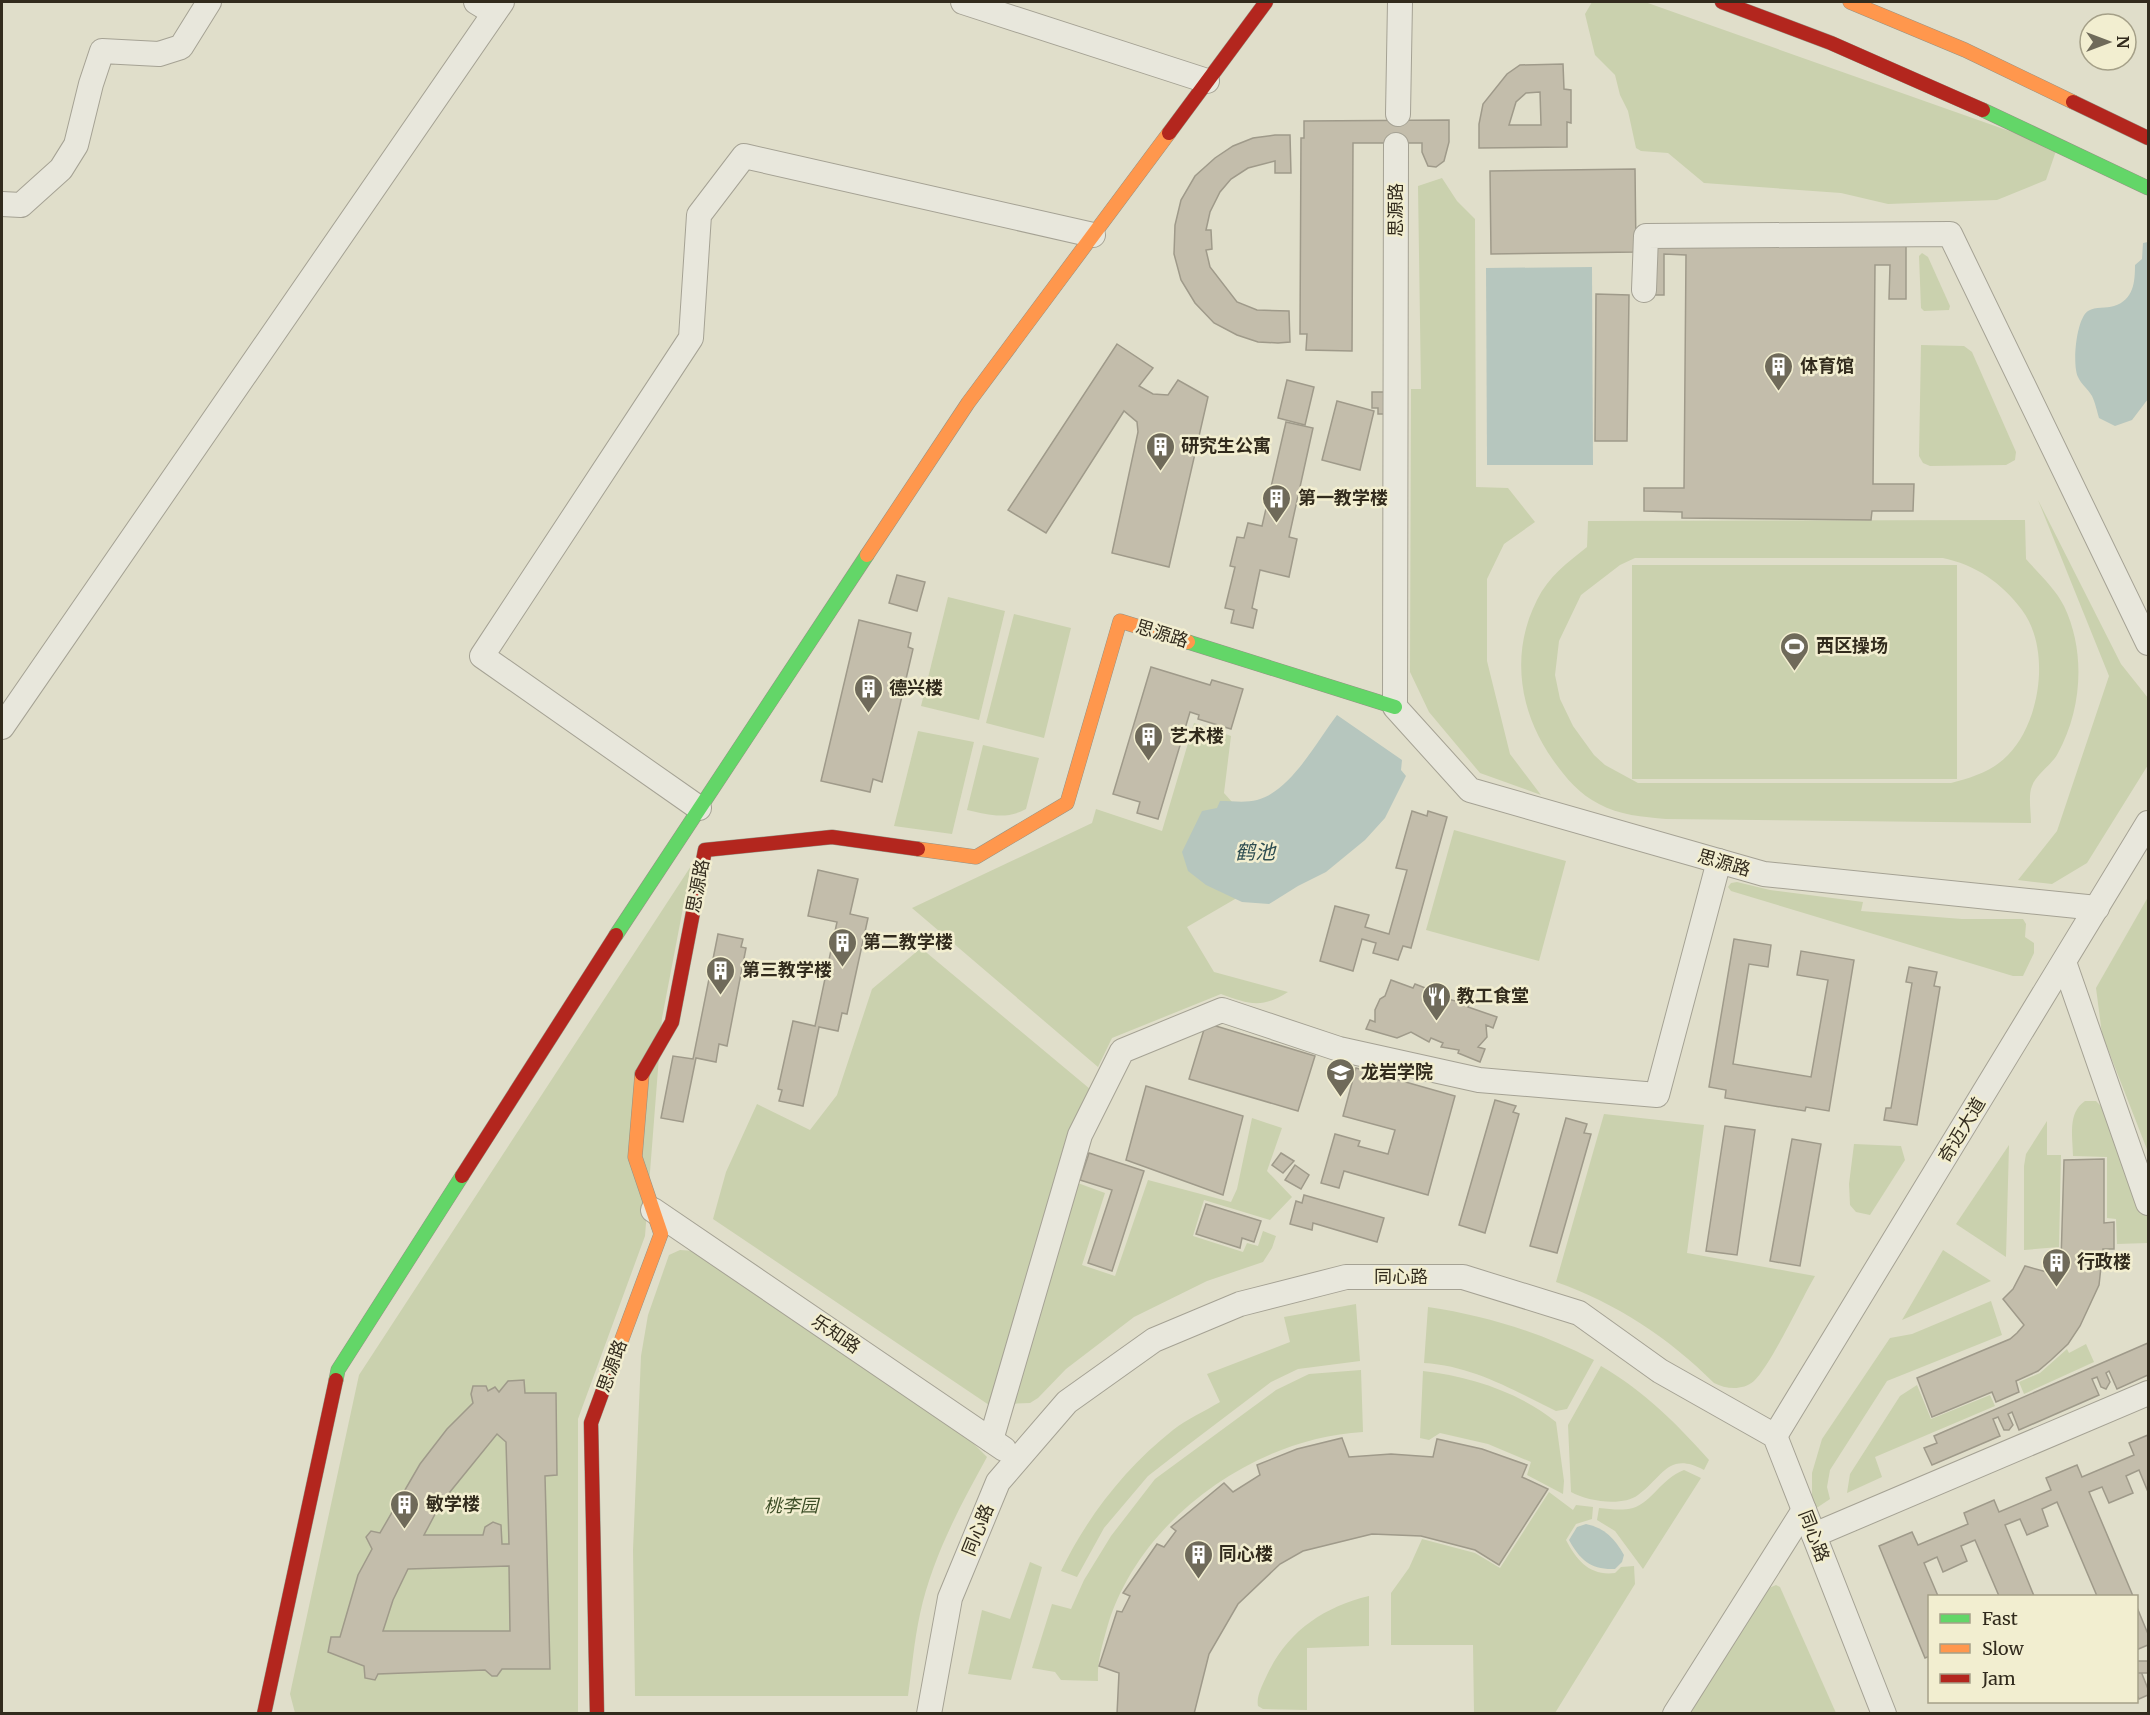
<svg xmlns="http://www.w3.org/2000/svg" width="2150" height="1715" viewBox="0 0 2150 1715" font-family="Merriweather,'Noto Sans SC',serif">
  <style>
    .green { fill: #cad1ae; fill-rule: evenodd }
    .water { fill: #b6c6be }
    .building { fill: #c3bdab; stroke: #9f9a8a; stroke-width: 1.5; fill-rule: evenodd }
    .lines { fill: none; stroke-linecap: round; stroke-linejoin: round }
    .street-casing { stroke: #a5a294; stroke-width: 26 }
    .fast-casing { stroke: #959284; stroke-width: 15 }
    .slow-casing { stroke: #959284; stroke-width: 15 }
    .jam-casing { stroke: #959284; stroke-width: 15 }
    .street { stroke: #e8e7dc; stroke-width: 24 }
    .fast { stroke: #63d668; stroke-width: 14 }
    .slow { stroke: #ff974d; stroke-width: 14 }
    .jam { stroke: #b3261e; stroke-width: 14 }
    .labels { text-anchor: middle; stroke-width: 5; stroke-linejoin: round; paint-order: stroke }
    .street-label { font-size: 18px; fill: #322b1d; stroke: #f2eed0 }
    .poi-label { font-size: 18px; font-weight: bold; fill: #322b1d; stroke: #f2eed0; text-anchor: start }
    .park-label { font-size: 18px; font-style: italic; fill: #3c4d26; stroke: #f2eed0 }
    .water-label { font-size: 20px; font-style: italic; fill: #2e4d51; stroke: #f2eed0 }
  </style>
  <rect width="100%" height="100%" fill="#e0deca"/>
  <g class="green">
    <polygon points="1592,2 1645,2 2057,148 2046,180 1997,200 1888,204 1841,193 1704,183 1668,153 1641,151 1636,148 1628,111 1620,95 1615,75 1595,55 1585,14"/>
    <polygon points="1442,178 1457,201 1475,219 1476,487 1508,488 1535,522 1504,544 1487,579 1487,661 1510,754 1541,795 1480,773 1429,712 1410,672 1411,389 1421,389 1418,186"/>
    <polygon points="1922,253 1928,257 1950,306 1949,310 1924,311 1921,308 1919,256"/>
    <polygon points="1921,345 1964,346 1972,352 2016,452 2015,460 2006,465 1930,466 1923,463 1919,456"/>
    <polygon points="2038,500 2121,664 2148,698 2148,765 2087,863 2052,884 2018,880 2057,831 2109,676"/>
    <path d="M2025,520l1,39c13,15 29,29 38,47 22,46 18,103 -6,147 -6,12 -22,21 -26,33 -4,9 -1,26 -1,37l-365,-4c-23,-2 -47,-4 -67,-15 -20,-10 -34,-27 -46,-44 -34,-48 -43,-107 -16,-160 11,-23 31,-38 50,-53l1,-26zM1635,558h308c33,7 59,25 79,52 29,39 19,111 -14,145 -15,16 -37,23 -57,28h-313l-33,-18 -11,-10 -21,-29 -13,-27 -5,-24 4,-34 22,-46 39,-30z"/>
    <rect x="1632" y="565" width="325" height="214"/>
    <polygon points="948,597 1005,611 979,720 921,706"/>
    <polygon points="1014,614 1071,628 1044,738 986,723"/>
    <path d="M1194,723l37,13 -7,57 66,74 -103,60 27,45 74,20c-27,17 -39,12 -67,2l-109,44 -14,29 -186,-159 180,-85 4,-14 66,22z"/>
    <polygon points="918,731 974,742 952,834 894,826"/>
    <path d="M983,745l56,13 -13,51c-20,11 -37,6 -59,1z"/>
    <polygon points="1454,830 1566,861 1539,961 1426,930"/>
    <polygon points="691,866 662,1018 645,1236 578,1419 578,1713 295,1713 290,1694 359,1375"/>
    <polygon points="1737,882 1770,890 1863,902 1861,911 1962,919 2023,919 2026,924 2025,937 2034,943 2034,953 2023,976 2013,976 1731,891 1728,887 1731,883"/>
    <polygon points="2148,897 2148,1152 2102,1034 2096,988"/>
    <polygon points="921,948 1090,1089 1066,1138 989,1405 713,1219 726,1172 757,1104 810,1130 837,1095 872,989"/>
    <path d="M2085,1101h11l5,5 47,111v26l-31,1 -1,-25 -9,-1v-61l-34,-1c0,-19 -6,-43 12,-55z"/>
    <path d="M1604,1114l100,11 -17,128 128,23c-14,24 -44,89 -61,105 -12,10 -28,8 -40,2 -45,-45 -98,-80 -158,-101z"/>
    <polygon points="1252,1118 1282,1128 1267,1171 1292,1197 1270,1220 1204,1200 1193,1236 1243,1252 1247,1243 1258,1246 1263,1231 1276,1236 1272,1248 1263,1262 1207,1281 1134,1317 1066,1369 1038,1398 1030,1403 1007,1404 1075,1182 1105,1193 1082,1265 1115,1276 1148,1180 1231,1202 1237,1189"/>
    <polygon points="2047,1121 2047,1155 2061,1155 2059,1247 2024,1250 2024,1166 2026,1154"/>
    <polygon points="1854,1144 1901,1146 1905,1160 1870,1215 1856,1212 1850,1205 1849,1184"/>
    <polygon points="2009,1145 2006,1257 1956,1224"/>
    <path d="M680,1250l14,1 268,181 25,25c-27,49 -55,101 -67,157 -6,27 -8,55 -12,82h-273l-2,-146 8,-194 7,-41 21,-60z"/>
    <polygon points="1943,1250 1991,1281 1902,1320"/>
    <polygon points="1991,1301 2002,1335 1887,1381 1830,1470 1827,1487 1830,1499 1812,1511 1812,1473 1822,1439 1890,1338 1912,1334"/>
    <path d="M1356,1304l4,57 -62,8 -27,13 -87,66 -36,28 -44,52 -27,49 -16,-6c26,-54 64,-103 112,-141 14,-11 32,-19 47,-28l-13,-28 83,-32 -6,-25z"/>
    <path d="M1428,1307c59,9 112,25 166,53l-27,49 -11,2c-43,-21 -83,-45 -132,-48z"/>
    <polygon points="2086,1344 2094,1362 2024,1394 2019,1382 2040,1373 2067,1349 2069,1353"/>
    <path d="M1601,1366c43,25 75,57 108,94l-5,10c-36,-19 -41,7 -66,25 -16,12 -51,6 -67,-3l-3,-67z"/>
    <path d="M1361,1370l2,62c-109,6 -225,88 -256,196 -5,18 -10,34 -9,53l-37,-1 -6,-8 -23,-4 20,-64 19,5 13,-29 27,-44 44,-57 121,-89 33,-16z"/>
    <path d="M1423,1371c46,5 96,21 133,51l8,59 -1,13 -36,-19 4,-13 -43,-18 -48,-11 -11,7 -9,-2z"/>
    <polygon points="1917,1385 1931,1419 1990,1395 1995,1406 1875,1457 1882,1477 1847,1493 1850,1474 1900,1396"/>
    <path d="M1684,1470l17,8 -58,91 -28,-38 -18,-11 2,-12c11,1 23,3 34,0 19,-6 29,-30 51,-38z"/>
    <path d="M1549,1492l24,18 3,-5 17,2 -1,12 -16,5 -10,16c11,21 24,36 49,33l6,-6 13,-1 1,18 -80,129h-81l-1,-68h-82v-52l18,-25 13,-29 53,14 25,15z"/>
    <polygon points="1030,1562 1042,1567 1011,1680 968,1674 982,1610 1010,1619"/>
    <polygon points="1776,1585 1780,1587 1836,1713 1687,1714 1769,1588"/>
    <path d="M1369,1596v50l-62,2v62l-44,-1 -5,-3c-2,-10 5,-22 9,-31 20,-43 56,-68 102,-79z"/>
  </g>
  <g class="water">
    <path d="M2148,242v157l-16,21 -17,6 -16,-8c-2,-7 -4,-16 -7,-22 -4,-7 -11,-12 -14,-19 -6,-12 -2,-58 10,-66 8,-5 18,-2 26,-5 20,-6 21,-25 21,-41l7,-6 1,-16z"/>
    <polygon points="1592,267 1593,465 1487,465 1486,268"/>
    <path d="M1337,715l65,45 -1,10 5,6 -21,42 -20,22 -39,32 -28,14 -29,18 -27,-2 -36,-17 -18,-14 -6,-19 20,-41 15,-3 3,-7c12,0 26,2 37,-1 34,-9 60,-59 80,-85z"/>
    <path d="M1586,1524c19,4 29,15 38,31l-2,7 -7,7c-24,1 -35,-9 -46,-29l8,-13z"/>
  </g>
  <g class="building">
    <path d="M1563,64l1,25 7,1v33l-4,-1v25l-88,1v-24l4,-20 24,-30 13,-9zM1540,92l1,33h-32l7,-23 10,-9z"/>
    <polygon points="1449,120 1449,142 1444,161 1436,167 1428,166 1422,152 1422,143 1353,143 1352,351 1306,350 1307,334 1300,334 1301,138 1304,138 1304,121"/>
    <polygon points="1275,135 1290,135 1291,173 1275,173 1275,161 1248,168 1231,179 1220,192 1210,212 1206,230 1211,230 1212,249 1206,250 1210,267 1237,302 1257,310 1289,311 1290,342 1278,343 1258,342 1237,335 1214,323 1195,303 1181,280 1174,254 1175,225 1181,200 1195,176 1215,158 1233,146 1253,138"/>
    <polygon points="1635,169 1636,252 1491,254 1490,171"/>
    <polygon points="1651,242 1906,244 1906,299 1889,299 1890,265 1875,265 1873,484 1914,484 1913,511 1872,511 1871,520 1682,518 1682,512 1644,511 1644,488 1684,488 1686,255 1664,254 1664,295 1650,295"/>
    <polygon points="1596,294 1629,295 1627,441 1595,441"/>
    <polygon points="1117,344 1153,368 1139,386 1153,394 1168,395 1178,380 1208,397 1169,567 1112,553 1138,432 1137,422 1124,411 1046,533 1008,510"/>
    <polygon points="1287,380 1314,387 1305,425 1278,418"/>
    <polygon points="1372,392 1391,392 1391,414 1378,414 1378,408 1372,408"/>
    <polygon points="1337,401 1374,411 1360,470 1322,460"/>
    <polygon points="1286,422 1313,428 1289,537 1297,539 1289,577 1260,570 1252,608 1257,610 1253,628 1231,623 1234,610 1225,608 1235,567 1230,566 1237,537 1244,538 1248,523 1262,526"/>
    <polygon points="897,575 925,582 917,611 889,603"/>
    <polygon points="859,620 911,633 908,647 913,649 882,782 873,779 870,792 821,781"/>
    <polygon points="1151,667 1210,685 1212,680 1243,689 1231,729 1198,719 1199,715 1190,712 1158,819 1137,813 1140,802 1113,794"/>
    <polygon points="1412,811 1427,816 1428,811 1447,817 1411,948 1403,946 1398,960 1373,953 1376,943 1362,939 1353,971 1320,961 1335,906 1369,915 1365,927 1389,934 1407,870 1396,868"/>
    <polygon points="818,870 858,879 850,914 868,918 847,1014 842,1013 838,1031 819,1027 803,1106 779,1101 782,1090 778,1089 793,1021 815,1026 837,922 808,916"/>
    <polygon points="718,934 743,939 741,947 746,948 727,1046 719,1044 716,1062 696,1058 683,1122 661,1118 673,1056 693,1059"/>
    <polygon points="1734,939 1771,945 1768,967 1749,964 1733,1064 1811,1077 1828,980 1797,975 1801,951 1854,960 1829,1111 1806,1107 1805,1111 1725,1098 1726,1090 1709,1087"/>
    <polygon points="1909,967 1937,972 1934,986 1940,987 1917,1125 1884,1120 1886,1108 1891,1108 1912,983 1906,982"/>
    <polygon points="1391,980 1413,988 1415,984 1428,989 1427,993 1435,996 1436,992 1448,996 1447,999 1469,1004 1468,1007 1497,1017 1493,1028 1486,1025 1487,1037 1478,1047 1485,1049 1480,1062 1458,1053 1459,1050 1441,1047 1443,1043 1431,1038 1429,1042 1411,1032 1397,1038 1366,1029 1370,1020 1375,1022 1375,1010 1380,999 1385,996"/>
    <polygon points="1206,1023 1315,1056 1298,1111 1189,1079"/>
    <polygon points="1356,1068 1455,1096 1428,1195 1344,1171 1339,1188 1321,1183 1335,1134 1360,1141 1358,1146 1388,1154 1395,1130 1343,1116"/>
    <polygon points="1146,1086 1243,1116 1223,1195 1126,1160"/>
    <polygon points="1495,1100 1516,1106 1513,1112 1519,1114 1485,1233 1459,1225"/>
    <polygon points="1566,1118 1587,1124 1584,1133 1591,1134 1557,1253 1530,1246"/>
    <polygon points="1725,1126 1755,1130 1737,1255 1706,1251"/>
    <polygon points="1792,1139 1821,1144 1800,1266 1770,1261"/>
    <polygon points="1089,1153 1144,1171 1112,1271 1088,1263 1112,1190 1080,1180"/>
    <polygon points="1281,1153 1294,1161 1283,1173 1272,1165"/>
    <polygon points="2104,1159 2104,1223 2114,1222 2114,1249 2103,1249 2099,1285 2080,1326 2068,1344 2051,1360 2038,1371 2016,1381 2019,1392 1996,1402 1992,1392 1932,1417 1917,1378 2010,1339 2017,1333 2024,1325 2003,1299 2013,1289 2025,1266 2058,1275 2061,1262 2064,1160"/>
    <polygon points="1295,1165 1309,1175 1301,1189 1285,1180"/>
    <polygon points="1304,1195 1384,1218 1377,1242 1313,1223 1312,1230 1290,1224 1296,1201 1302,1203"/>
    <polygon points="1206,1204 1261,1221 1254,1242 1242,1238 1240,1248 1196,1234"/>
    <polygon points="2148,1343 2148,1375 2117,1389 2109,1371 2106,1373 2110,1382 2106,1389 2101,1387 2097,1377 2092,1379 2099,1395 2019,1430 2012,1412 2008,1414 2013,1425 2009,1430 2004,1430 1998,1417 1993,1419 2000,1436 1932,1465 1924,1448 1937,1443 1934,1436"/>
    <path d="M524,1380l1,13h31l1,82 -12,1 5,193h-48l-5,7h-5l-7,-6 -107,4 -3,6 -10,-2 -1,-12 -36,-14 3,-15h9l18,-62 14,-26 -6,-12 5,-6 9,2 40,-69 27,-35 26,-26 -2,-9 2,-8h13l2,5 7,-4 4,5 9,-11zM497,1434l9,8 3,102h-7l-1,-19 -8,-3 -8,5 -2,8h-59l17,-32zM509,1566l1,65h-127l10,-31 15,-31z"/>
    <polygon points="2148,1435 2148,1492 2139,1470 2126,1476 2133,1493 2109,1503 2102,1487 2089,1492 2133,1596 2097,1596 2057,1502 2042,1509 2048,1526 2027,1535 2020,1519 2005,1525 2034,1596 1999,1596 1975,1540 1961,1546 1967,1561 1943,1572 1937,1557 1924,1563 1938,1596 1930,1596 1930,1656 1925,1658 1879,1546 1912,1532 1918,1545 1968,1524 1964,1513 1994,1500 1999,1512 2051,1490 2046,1478 2077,1465 2082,1477 2134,1455 2129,1443"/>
    <polygon points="1342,1438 1349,1457 1391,1454 1433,1457 1437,1439 1482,1449 1527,1465 1522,1477 1548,1489 1499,1565 1475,1550 1421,1536 1372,1534 1303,1551 1280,1564 1238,1604 1209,1654 1194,1714 1117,1714 1119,1673 1099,1666 1117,1611 1122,1612 1130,1596 1123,1593 1157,1544 1164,1547 1176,1531 1171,1527 1224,1483 1233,1492 1260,1475 1257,1465 1297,1449"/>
    <polygon points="2136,1605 2148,1634 2148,1645 2136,1650"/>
    <polygon points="2136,1659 2148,1689 2148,1695 2139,1699 2136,1693"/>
    <rect x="2136" y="1661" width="12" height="12"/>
  </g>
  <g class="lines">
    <defs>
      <g id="street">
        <polyline points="476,2 494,13"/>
        <polyline points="963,2 1207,81"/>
        <polyline points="1398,114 1400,2"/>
        <polyline points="1396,145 1395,707 1470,790 1764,874 2097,908"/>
        <polyline points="2,204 21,205 61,169 76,145 91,84 102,51 159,54 181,47 209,2"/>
        <polyline points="1644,290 1646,236 1950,234 2148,643"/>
        <polyline points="2,727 502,2"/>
        <polyline points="699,808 482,656 691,338 699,215 744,156 1093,235"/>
        <polyline points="2064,962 2148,1203"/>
        <polyline points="653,1210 1004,1449"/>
        <polyline points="1775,1436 2148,823"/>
        <polyline points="991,1440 1080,1135 1122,1051 1222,1010 1339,1049 1479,1080 1657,1095 1719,861"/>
        <polyline points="1814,1535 2148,1393"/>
        <polyline points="929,1714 950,1598 998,1482 1067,1402 1154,1340 1240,1304 1346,1277 1463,1277 1579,1313 1660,1371 1775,1436 1884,1714"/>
        <polyline points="1675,1714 1804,1510"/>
      </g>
      <g id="fast">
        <polyline points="1983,110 2148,188"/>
        <polyline points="1188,642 1395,707"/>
        <polyline points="616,935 867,555"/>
        <polyline points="336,1380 338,1370 462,1176"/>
      </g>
      <g id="slow">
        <polyline points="1850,2 1965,50 2073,102"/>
        <polyline points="867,555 968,403 1169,133"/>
        <polyline points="918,849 976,857 1067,803 1120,621 1188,642"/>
        <polyline points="613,1363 661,1234 635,1157 642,1074"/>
      </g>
      <g id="jam">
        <polyline points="1722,2 1831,43 1983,110"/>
        <polyline points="2073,102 2148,138"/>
        <polyline points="1169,133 1266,2"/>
        <polyline points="642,1074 672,1022 705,850 832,837 918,849"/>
        <polyline points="462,1176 616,935"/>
        <polyline points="264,1714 336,1380"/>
        <polyline points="597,1714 591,1423 613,1363"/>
      </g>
    </defs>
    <use href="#street" class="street-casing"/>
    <use href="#fast" class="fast-casing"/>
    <use href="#slow" class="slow-casing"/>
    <use href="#jam" class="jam-casing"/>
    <use href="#street" class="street"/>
    <use href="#fast" class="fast"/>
    <use href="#slow" class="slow"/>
    <use href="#jam" class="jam"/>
  </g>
  <defs>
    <symbol id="building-pin" viewBox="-11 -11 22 30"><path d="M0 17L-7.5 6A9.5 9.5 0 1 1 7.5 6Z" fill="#6f6a5a" stroke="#f2eed0"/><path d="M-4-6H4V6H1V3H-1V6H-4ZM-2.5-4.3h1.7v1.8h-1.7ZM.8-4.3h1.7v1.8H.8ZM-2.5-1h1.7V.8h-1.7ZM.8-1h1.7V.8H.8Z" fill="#fff"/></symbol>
    <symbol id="stadium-pin" viewBox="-11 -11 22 30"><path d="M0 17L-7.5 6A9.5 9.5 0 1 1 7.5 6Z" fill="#6f6a5a" stroke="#f2eed0"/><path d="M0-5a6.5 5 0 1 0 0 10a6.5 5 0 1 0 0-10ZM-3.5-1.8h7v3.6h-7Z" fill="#fff"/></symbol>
    <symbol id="restaurant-pin" viewBox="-11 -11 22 30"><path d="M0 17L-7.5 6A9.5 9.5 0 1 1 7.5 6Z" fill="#6f6a5a" stroke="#f2eed0"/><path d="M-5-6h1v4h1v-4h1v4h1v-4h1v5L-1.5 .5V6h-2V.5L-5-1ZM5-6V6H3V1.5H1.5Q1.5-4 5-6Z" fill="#fff"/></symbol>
    <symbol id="university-pin" viewBox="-11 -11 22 30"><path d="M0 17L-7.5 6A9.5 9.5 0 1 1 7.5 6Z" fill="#6f6a5a" stroke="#f2eed0"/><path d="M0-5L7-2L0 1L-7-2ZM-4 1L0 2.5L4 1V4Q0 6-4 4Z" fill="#fff"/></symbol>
  </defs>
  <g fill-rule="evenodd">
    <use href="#building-pin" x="1762" y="350" width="33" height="45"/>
    <use href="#building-pin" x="1144" y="430" width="33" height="45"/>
    <use href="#building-pin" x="1260" y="482" width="33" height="45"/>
    <use href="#stadium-pin" x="1778" y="630" width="33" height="45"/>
    <use href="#building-pin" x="852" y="672" width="33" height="45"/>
    <use href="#building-pin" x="1132" y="720" width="33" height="45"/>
    <use href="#building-pin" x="826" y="926" width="33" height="45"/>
    <use href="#building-pin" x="704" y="954" width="33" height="45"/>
    <use href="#restaurant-pin" x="1420" y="980" width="33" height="45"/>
    <use href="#university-pin" x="1324" y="1056" width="33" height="45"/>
    <use href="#building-pin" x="2040" y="1246" width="33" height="45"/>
    <use href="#building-pin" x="388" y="1488" width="33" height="45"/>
    <use href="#building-pin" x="1182" y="1538" width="33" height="45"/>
  </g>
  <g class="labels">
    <g class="street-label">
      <text transform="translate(1396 210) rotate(-90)" y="6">思源路</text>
      <text transform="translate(1162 634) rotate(17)" y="6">思源路</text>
      <text transform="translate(1724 863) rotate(16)" y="6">思源路</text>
      <text transform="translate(698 886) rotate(-79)" y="6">思源路</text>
      <text transform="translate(1962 1130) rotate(-59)" y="6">奇迈大道</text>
      <text x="1401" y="1283">同心路</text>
      <text transform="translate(836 1334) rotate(34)" y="6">乐知路</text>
      <text transform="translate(612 1366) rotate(-70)" y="6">思源路</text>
      <text transform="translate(978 1530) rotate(-68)" y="6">同心路</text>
      <text transform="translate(1814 1536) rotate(69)" y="6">同心路</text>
    </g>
    <g class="poi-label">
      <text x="1800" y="372">体育馆</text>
      <text x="1181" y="452">研究生公寓</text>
      <text x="1298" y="504">第一教学楼</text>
      <text x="1816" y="652">西区操场</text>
      <text x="889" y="694">德兴楼</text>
      <text x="1170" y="742">艺术楼</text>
      <text x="863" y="948">第二教学楼</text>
      <text x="742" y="976">第三教学楼</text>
      <text x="1457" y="1002">教工食堂</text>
      <text x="1361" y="1078">龙岩学院</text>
      <text x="2077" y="1268">行政楼</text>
      <text x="426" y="1510">敏学楼</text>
      <text x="1219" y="1560">同心楼</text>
    </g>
    <g class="park-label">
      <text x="791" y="1512">桃李园</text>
    </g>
    <g class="water-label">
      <text x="1255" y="859">鹤池</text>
    </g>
  </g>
  <rect width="2150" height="1715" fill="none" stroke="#322b1d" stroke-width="6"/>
  <rect x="1928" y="1595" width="210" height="108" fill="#f2eed0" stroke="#a5a088" stroke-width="1.5"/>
  <rect x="1940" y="1614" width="30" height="9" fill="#63d668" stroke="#a5a088" stroke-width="1.5"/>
  <text x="1982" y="1625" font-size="18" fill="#322b1d">Fast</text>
  <rect x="1940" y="1644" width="30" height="9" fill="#ff974d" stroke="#a5a088" stroke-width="1.5"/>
  <text x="1982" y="1655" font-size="18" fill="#322b1d">Slow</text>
  <rect x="1940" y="1674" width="30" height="9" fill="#b3261e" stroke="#a5a088" stroke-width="1.5"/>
  <text x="1982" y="1685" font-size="18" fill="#322b1d">Jam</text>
  <g transform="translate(2108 42) rotate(90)"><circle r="28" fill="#f2eed0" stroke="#a5a088" stroke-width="1.5"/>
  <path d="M0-4.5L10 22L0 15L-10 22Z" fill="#6f6a5a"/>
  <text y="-9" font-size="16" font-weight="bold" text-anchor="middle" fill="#322b1d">N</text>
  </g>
</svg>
